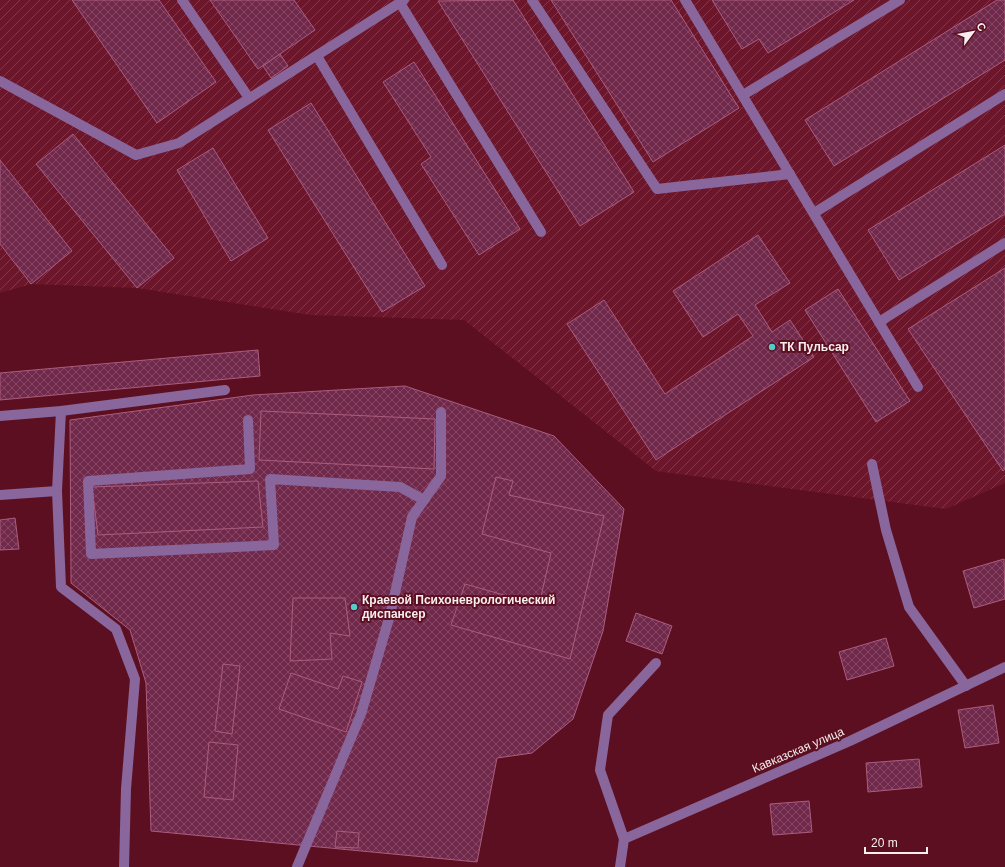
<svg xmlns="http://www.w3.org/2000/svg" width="1005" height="867" viewBox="0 0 1005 867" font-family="Arial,sans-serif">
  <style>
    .industrial { fill: url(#industrial-furrows) }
    .building { fill: url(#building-cross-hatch); stroke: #ab5d7f }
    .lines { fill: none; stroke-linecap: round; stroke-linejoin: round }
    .lane { stroke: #89669b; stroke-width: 10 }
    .street { stroke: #89669b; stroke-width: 10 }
    .poi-dot { fill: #53cdcb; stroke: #5c0f20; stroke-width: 1.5 }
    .labels { text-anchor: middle; stroke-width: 4; stroke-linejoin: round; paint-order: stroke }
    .poi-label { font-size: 12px; font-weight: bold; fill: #f8eeef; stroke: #5c0f20; text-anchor: start }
    .street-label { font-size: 12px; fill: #f8eeef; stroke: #5c0f20 }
  </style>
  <defs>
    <pattern id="industrial-furrows" width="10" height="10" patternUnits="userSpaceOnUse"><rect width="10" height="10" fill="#6b162a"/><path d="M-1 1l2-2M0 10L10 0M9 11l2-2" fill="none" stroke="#813849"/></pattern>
    <pattern id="building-cross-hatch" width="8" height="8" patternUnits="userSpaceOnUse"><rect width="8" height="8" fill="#71294b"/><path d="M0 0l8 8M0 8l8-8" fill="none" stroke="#864865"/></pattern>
  </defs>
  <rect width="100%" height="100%" fill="#5c0f20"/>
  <polygon class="industrial" points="0,0 1005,0 1005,483 946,509 656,471 464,320 311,315 137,288 31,284 0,293"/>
  <g class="building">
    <polygon points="72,0 159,0 216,82 157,123"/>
    <polygon points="210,0 294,0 315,30 258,69"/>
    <polygon points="513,0 634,192 580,226 438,1"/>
    <polygon points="551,0 671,0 739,108 653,162"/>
    <polygon points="712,0 854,0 768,53 759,39 742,49"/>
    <polygon points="997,0 1005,0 1005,60 834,166 805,120"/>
    <polygon points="280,54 288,66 271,78 263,66"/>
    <polygon points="414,62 520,229 479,255 421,164 431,157 383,82"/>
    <polygon points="311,103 425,286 382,312 268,130"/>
    <polygon points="73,134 174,258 137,288 36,164"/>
    <polygon points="1005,145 1005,214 899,280 868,230"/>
    <polygon points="213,148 268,238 231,261 177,170"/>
    <polygon points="0,160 72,251 31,284 0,244"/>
    <polygon points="758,235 790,283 755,305 772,332 790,320 814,357 656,460 567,324 604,300 665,394 753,336 738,314 703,337 673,291"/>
    <polygon points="1005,268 1005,469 1003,471 908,329"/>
    <polygon points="838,289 910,401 876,422 805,310"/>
    <polygon points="258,350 260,376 0,400 0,373"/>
    <polygon points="405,386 554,436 624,509 603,631 573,719 532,753 497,758 477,862 151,831 146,683 130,630 71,583 70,420 253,395"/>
    <polygon points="261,411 435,419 434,469 259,460"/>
    <polygon points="496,477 513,481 509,495 604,516 570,659 451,625 465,584 539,605 551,553 482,534"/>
    <polygon points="258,481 263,527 98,535 92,487"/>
    <polygon points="15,518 19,549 0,550 0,520"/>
    <polygon points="1004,559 1005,599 974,608 963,571"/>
    <polygon points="293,598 345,598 350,636 330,633 332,659 290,661"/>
    <polygon points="636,613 672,626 662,654 626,641"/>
    <polygon points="886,638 894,666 847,680 839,652"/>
    <polygon points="223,664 240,666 232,734 215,731"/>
    <polygon points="291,673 338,689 343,676 362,682 346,732 279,709"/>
    <polygon points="993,705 999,743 965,748 958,710"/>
    <polygon points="209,742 238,745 233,800 204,797"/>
    <polygon points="919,759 922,787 868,792 866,763"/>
    <polygon points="809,801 812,832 773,835 770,804"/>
    <polygon points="337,831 359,833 358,848 335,847"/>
  </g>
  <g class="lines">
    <g class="lane">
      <polyline points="182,0 249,98"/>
      <polyline points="532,0 657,189 790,174"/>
      <polyline points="685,0 918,387"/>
      <polyline points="400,3 541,232"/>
      <polyline points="317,56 442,265"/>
      <polyline points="0,81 136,155 179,143 404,0"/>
      <polyline points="743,95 900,0"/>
      <polyline points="814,213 1005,94"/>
      <polyline points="879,322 1005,243"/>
      <polyline points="61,411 57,491 61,587 116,629 135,679 126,789 124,867"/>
      <polyline points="0,416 61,411 225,390"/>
      <polyline points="248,420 250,469 88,481 91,554 274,545 270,479 400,487 424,500"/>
      <polyline points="872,464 886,530 909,607 966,686"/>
      <polyline points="624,839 600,770 608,715 656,663"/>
      <polyline points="297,867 361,714 390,615 412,517 441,476 441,412"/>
      <polyline points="620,867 624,839 850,741 1005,667"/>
    </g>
    <polyline class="street" points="0,495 57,491"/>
  </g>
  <g class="poi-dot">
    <circle cx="772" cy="347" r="4"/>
    <circle cx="354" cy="607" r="4"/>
  </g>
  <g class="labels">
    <g class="poi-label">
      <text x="780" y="351">ТК Пульсар</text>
      <text x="362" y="604">Краевой Психоневрологический<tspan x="362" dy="14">диспансер</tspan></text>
    </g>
    <g class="street-label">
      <text transform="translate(798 750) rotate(-23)" y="4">Кавказская улица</text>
    </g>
  </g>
  <g transform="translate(973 32) rotate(58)" stroke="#5c0f20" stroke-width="3" paint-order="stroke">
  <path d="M0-3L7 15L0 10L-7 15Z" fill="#f8eeef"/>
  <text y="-6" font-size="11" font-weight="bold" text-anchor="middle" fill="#f8eeef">С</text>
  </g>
  <path d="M865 847v6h62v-6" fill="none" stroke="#f8eeef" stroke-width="2"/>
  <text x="871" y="847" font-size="12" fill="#f8eeef" stroke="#5c0f20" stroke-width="3" paint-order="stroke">20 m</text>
</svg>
